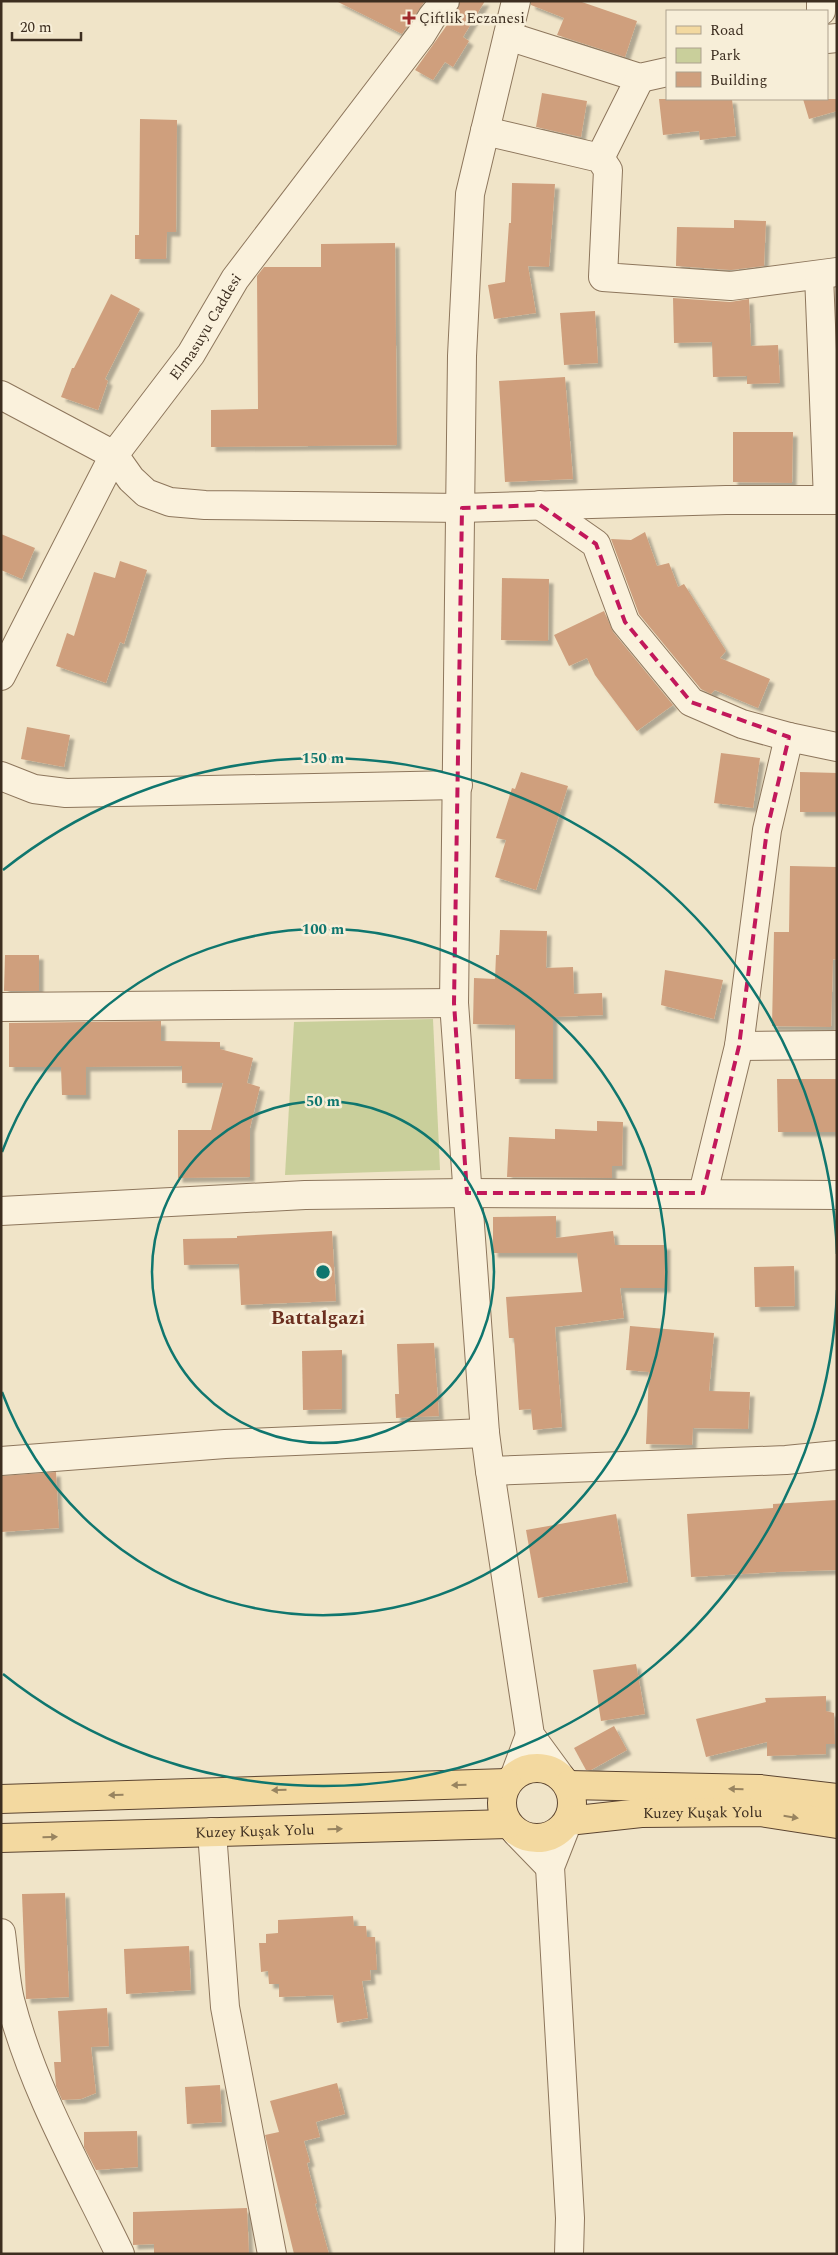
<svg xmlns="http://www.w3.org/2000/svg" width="838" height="2255" viewBox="0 0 838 2255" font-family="Spectral,serif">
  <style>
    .green { fill: #c9cf9b }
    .building { fill: #cf9f7d; filter: url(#shadow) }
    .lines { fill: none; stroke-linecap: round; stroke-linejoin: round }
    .minor-casing { stroke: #8d765c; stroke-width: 30 }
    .major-casing { stroke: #5b4430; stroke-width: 30 }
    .minor { stroke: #faf1dc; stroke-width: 28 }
    .major { stroke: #f3d9a0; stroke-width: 28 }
    .oneway { fill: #988460 }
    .marked { fill: none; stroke: #c2185b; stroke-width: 4; stroke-dasharray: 10 6; stroke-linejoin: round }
    .ring { fill: none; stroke: #0f766e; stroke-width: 2.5 }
    .poi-dot { fill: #9e2a2b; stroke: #f7eed8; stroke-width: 2 }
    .labels { text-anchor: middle; stroke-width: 5; stroke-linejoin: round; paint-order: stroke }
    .poi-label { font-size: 15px; fill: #3d2e20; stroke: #f7eed8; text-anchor: start }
    .street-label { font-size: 15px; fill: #3d2e20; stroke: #f7eed8 }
    .district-label { font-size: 20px; font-weight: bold; fill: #6b2e1e; stroke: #f7eed8 }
    .centre { fill: #0f766e; stroke: #f7eed8; stroke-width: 2.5 }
    .ring-label { font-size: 15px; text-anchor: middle; font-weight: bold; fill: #0f766e; stroke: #f7eed8; stroke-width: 5; stroke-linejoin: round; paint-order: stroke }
  </style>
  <defs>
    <filter id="shadow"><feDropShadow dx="4.5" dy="4.5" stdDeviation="1" flood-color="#0004"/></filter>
  </defs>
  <rect width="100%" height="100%" fill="#f0e4c8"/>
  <polygon class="green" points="433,1019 440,1170 285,1175 294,1022"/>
  <g class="building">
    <polygon points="336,1 425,1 402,34"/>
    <polygon points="460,1 485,1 463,37 469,41 453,67 445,62 433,80 415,70 457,11"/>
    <polygon points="531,1 579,1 637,21 625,57 557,35 564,18 531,5"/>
    <polygon points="542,93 587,101 581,137 536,127"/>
    <polygon points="659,99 732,99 736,136 700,140 699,131 663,135"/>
    <polygon points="803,99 837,99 837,111 809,119"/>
    <polygon points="140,119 177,120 176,232 167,232 166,259 135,259 135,235 139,235"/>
    <polygon points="512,183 555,184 549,267 528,266 536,313 494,319 488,285 505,282 509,223 511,223"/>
    <polygon points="734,220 766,221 764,266 731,270 676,266 677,227 734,228"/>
    <polygon points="395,243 397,445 211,447 211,410 258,409 257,276 264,267 321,267 321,244"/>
    <polygon points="111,294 140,309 105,379 108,381 98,410 61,397 72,368 74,368"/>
    <polygon points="673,298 730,302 749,299 751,346 778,345 780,383 747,384 747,376 713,377 712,342 674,343"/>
    <polygon points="595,311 598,363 564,365 560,313"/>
    <polygon points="565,377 573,479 505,482 499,381"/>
    <polygon points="733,432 793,432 792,483 733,482"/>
    <polygon points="645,532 657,566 669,563 678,587 684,584 726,651 720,658 770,679 758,708 715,690 711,694 701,689 639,614 611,539 631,540"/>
    <polygon points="1,534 35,548 22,579 1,570"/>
    <polygon points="120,561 147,570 124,644 120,642 106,683 56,666 67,633 74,636 94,572 115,578"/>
    <polygon points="502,578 549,579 548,641 501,640"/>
    <polygon points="604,611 613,632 673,705 637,731 595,675 587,658 569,666 554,635"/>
    <polygon points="27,727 70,735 64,767 21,759"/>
    <polygon points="721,753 760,758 753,808 714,803"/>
    <polygon points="521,772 568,786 536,890 495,877 506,840 496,838 512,788 515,789"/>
    <polygon points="800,772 837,773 837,812 800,812"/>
    <polygon points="790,866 837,867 837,960 833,959 831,1027 772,1026 774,932 789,932"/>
    <polygon points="500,930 547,931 546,968 573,967 574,994 602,993 603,1015 553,1017 553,1079 515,1079 515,1025 473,1024 474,978 495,979 496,955 499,955"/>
    <polygon points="5,955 39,955 39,991 4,991"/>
    <polygon points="665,970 723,980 714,1019 661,1005"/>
    <polygon points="161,1021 161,1041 220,1042 220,1049 253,1058 247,1083 260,1087 250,1128 250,1177 178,1178 178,1130 211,1130 223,1083 182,1083 182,1066 86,1067 86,1095 62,1095 61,1067 9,1067 9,1023"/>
    <polygon points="777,1079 837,1079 837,1132 778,1132"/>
    <polygon points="597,1121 623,1122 622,1166 612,1166 612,1178 507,1177 509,1137 555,1139 555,1129 597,1131"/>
    <polygon points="556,1216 556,1238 613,1231 615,1245 666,1245 666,1288 620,1288 624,1318 555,1327 562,1427 533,1430 531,1409 519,1410 514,1338 509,1338 506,1297 582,1292 577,1253 493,1253 493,1217"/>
    <polygon points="332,1231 336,1301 241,1305 239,1264 184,1265 183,1239 237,1238 237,1236"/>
    <polygon points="794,1266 795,1306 755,1307 754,1267"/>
    <polygon points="630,1326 714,1333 709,1391 750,1392 748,1429 693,1428 692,1445 646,1444 649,1372 626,1370"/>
    <polygon points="434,1343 439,1416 396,1418 395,1394 399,1394 397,1344"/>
    <polygon points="342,1350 342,1409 303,1410 302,1351"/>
    <polygon points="56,1472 59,1528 1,1532 1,1476"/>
    <polygon points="837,1500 837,1570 776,1572 691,1577 687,1514 773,1508 773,1504"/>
    <polygon points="616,1514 628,1582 538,1598 526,1530"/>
    <polygon points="636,1664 645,1714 601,1721 593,1670"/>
    <polygon points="826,1696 826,1711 834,1713 835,1744 826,1744 826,1754 767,1756 767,1742 706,1757 696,1719 766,1702 765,1698"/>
    <polygon points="614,1726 627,1750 591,1770 586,1770 574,1748"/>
    <polygon points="65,1893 69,1997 26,1999 22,1894"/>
    <polygon points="353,1916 354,1926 366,1926 367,1937 375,1937 377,1970 370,1970 371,1980 362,1981 368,2018 337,2023 333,1995 279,1997 279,1984 269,1984 268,1971 261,1972 259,1943 266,1943 266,1934 278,1933 278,1920"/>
    <polygon points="189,1946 191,1990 126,1994 124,1949"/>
    <polygon points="107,2008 109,2046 91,2047 96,2093 81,2099 62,2100 56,2086 54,2062 61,2062 58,2011"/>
    <polygon points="337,2083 345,2114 316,2122 320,2137 304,2141 310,2162 307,2163 317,2203 315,2204 329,2254 294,2254 265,2135 279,2132 270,2101"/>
    <polygon points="220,2085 222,2122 187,2124 185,2087"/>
    <polygon points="137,2131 138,2167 96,2170 84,2147 84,2132"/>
    <polygon points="247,2208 249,2254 154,2254 154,2244 133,2245 133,2212"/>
  </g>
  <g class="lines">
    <defs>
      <g id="minor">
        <polyline points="516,1 470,194 462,356 454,1003 485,1433 490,1471 530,1735 560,1776"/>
        <polyline points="821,11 821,1"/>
        <polyline points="508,36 640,78 667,72"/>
        <polyline points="827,39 837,38"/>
        <polyline points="485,131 600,158 608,170 603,277 731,286 837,272"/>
        <polyline points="600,158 640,78"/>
        <polyline points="819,275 828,500"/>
        <polyline points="1,395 114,455 131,479 146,493 170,502 205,505 462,508 726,500 837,500"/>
        <polyline points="540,505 596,544 625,622 691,702 742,724 789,737"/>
        <path id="s1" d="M1,676l113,-221 77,-101 44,-75 186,-244 11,-18 13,-16"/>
        <polyline points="1,776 34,789 66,793 458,785"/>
        <polyline points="1,1007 454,1003"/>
        <polyline points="739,1046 837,1045"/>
        <polyline points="703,1193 739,1046 767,830 789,737 837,747"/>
        <polyline points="1,1211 305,1195 467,1193 837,1195"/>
        <polyline points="1,1461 225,1444 485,1433"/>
        <polyline points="490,1471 786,1460 837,1455"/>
        <polyline points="515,1775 530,1735"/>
        <polyline points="568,1821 550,1867 570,2218 569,2254"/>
        <polyline points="212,1832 225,2007 272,2254"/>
        <polyline points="516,1832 550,1867"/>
        <path d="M1,1933c3,22 4,46 9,67 23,90 70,171 110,254"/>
      </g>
      <g id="major">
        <circle cx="537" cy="1803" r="35"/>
        <polyline points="568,1785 760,1789 837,1798"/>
        <polyline points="1,1799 507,1783"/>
        <path id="s2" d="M568,1821l73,-8 119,-1 77,12"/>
        <path id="s3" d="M1,1838l507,-14"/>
      </g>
    </defs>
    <use href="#minor" class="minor-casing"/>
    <use href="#major" class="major-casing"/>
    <use href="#minor" class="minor"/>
    <use href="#major" class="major"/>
  </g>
  <defs><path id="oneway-solid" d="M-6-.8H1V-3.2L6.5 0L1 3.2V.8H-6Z" transform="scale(1.25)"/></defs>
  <g class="oneway">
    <use href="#oneway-solid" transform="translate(459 1785) rotate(178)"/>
    <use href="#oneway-solid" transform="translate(736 1789) rotate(-179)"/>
    <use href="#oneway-solid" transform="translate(279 1790) rotate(178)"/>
    <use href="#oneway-solid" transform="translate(116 1795) rotate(178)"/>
    <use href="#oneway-solid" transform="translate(791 1817) rotate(9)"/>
    <use href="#oneway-solid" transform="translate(335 1829) rotate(-2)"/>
    <use href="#oneway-solid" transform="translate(50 1837) rotate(-2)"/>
  </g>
  <path class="marked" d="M540,505l56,39 29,78 66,80 98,35 -22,93 -28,216 -36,147h-236l-13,-190 8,-495z"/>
  <g class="ring">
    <circle cx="323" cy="1272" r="171"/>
    <path d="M2 1152A343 343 0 1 1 2 1392"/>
    <path d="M837 1290A514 514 0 0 1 3 1674M3 870A514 514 0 0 1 837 1254"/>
  </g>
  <path class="poi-dot" d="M406.5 10.5h5v5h5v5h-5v5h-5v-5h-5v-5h5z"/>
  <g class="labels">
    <g class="poi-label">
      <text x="419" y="23">Çiftlik Eczanesi</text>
    </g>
    <g class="street-label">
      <text dy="5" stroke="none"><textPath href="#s1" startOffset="406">Elmasuyu Caddesi</textPath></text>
      <text dy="5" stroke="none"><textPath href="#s2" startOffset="135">Kuzey Kuşak Yolu</textPath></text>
      <text dy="5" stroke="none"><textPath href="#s3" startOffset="254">Kuzey Kuşak Yolu</textPath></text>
    </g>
    <g class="district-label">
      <text x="318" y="1324">Battalgazi</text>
    </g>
  </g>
  <circle cx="323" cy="1272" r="8" class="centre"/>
  <g class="ring-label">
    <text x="323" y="763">150 m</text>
    <text x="323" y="934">100 m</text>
    <text x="323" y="1106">50 m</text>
  </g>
  <rect width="838" height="2255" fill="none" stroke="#3d2e20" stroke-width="5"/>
  <rect x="666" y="10" width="162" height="90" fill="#f7eed8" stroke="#ada18e"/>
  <rect x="676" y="26" width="25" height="8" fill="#f3d9a0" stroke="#ada18e"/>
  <text x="710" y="35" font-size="15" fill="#3d2e20">Road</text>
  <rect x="676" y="48" width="25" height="15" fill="#c9cf9b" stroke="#ada18e"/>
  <text x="710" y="60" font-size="15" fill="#3d2e20">Park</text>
  <rect x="676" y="72" width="25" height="15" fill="#cf9f7d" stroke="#ada18e"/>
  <text x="710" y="85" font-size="15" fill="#3d2e20">Building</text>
  <path d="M12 32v8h69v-8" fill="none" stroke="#3d2e20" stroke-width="2.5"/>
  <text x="20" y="32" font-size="15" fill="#3d2e20" stroke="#f7eed8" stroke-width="4" paint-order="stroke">20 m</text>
</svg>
